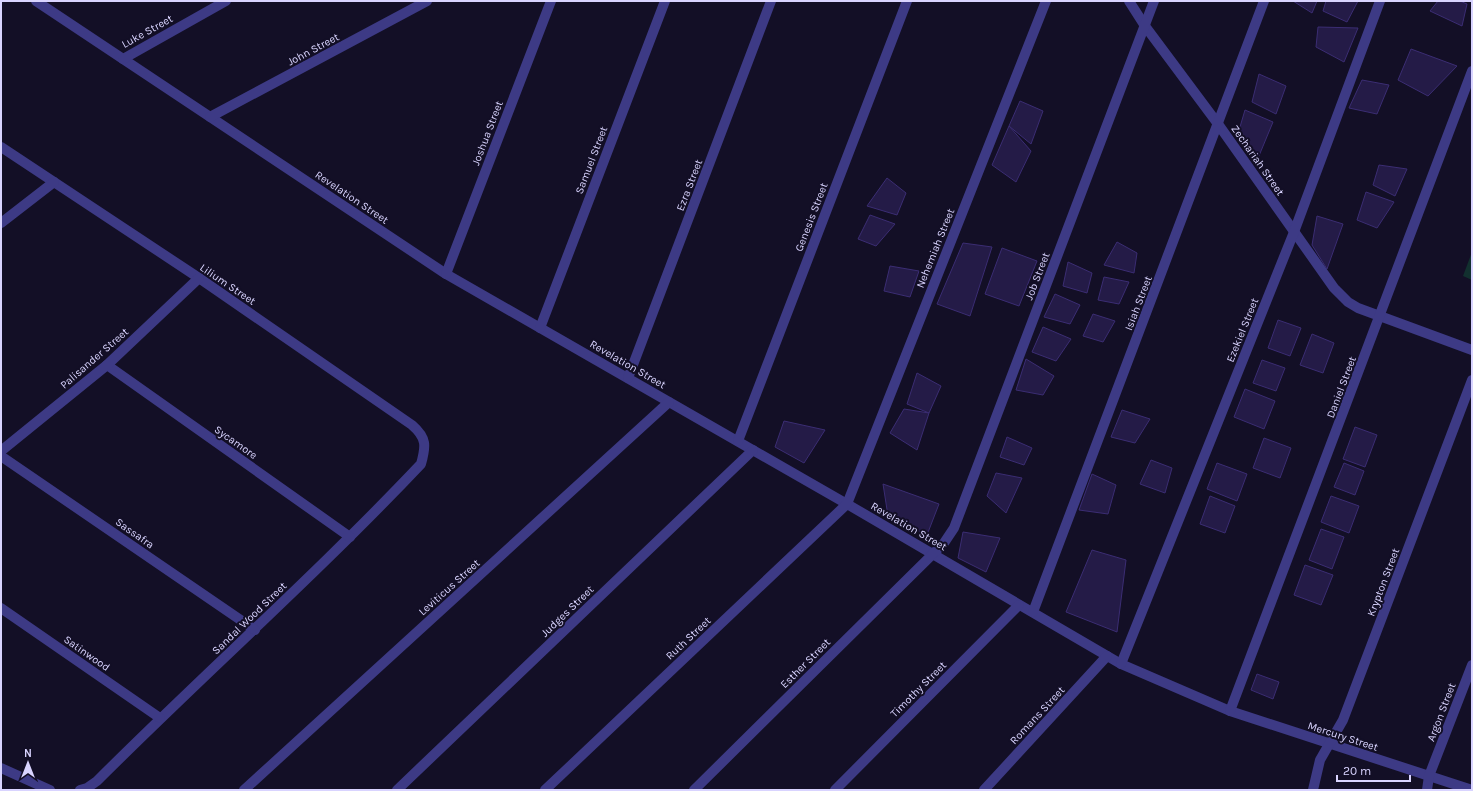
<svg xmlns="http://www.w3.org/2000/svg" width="1473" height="791" viewBox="0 0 1473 791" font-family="Karla,sans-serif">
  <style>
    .green { fill: #12302f }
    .building { fill: #241b47; stroke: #3b2d73 }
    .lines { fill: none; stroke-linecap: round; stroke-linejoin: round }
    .minor { stroke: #3d3a85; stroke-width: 10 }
    .labels { text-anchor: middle; stroke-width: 4; stroke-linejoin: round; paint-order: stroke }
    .street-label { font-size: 11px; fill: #d9d4ff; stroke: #130f26 }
  </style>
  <rect width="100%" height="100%" fill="#130f26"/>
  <polygon class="green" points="1472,252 1472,280 1463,276"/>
  <g class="building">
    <polygon points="1293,1 1317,1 1312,13"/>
    <polygon points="1326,1 1358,1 1347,22 1323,11"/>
    <polygon points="1438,1 1460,1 1467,4 1462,26 1430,11"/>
    <polygon points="1318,27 1358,28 1344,62 1316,47"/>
    <polygon points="1411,49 1457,66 1428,96 1398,80"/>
    <polygon points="1259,74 1286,86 1276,114 1252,102"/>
    <polygon points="1362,80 1389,85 1377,114 1349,108"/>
    <polygon points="1020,101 1043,111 1031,144 1009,126"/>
    <polygon points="1245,110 1273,122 1256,163 1237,137"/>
    <polygon points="1009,126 1031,151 1016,182 992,165"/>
    <polygon points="1379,165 1407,169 1395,196 1373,185"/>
    <polygon points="887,178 906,193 897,215 867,206"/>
    <polygon points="1366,192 1394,202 1377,228 1357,220"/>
    <polygon points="870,215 895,224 876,246 858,239"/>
    <polygon points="1317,216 1343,224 1327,269 1312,245"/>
    <polygon points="1117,242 1137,253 1134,273 1104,265"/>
    <polygon points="963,243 992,247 970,316 937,304"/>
    <polygon points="1002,248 1037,261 1019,306 985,294"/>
    <polygon points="1068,262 1092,273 1087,293 1063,286"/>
    <polygon points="890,266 919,271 910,297 884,291"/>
    <polygon points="1104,277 1129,282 1119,304 1098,300"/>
    <polygon points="1055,294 1080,305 1070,324 1044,317"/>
    <polygon points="1093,314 1115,321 1103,342 1083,336"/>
    <polygon points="1278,320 1301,328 1290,356 1268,348"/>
    <polygon points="1043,327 1071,339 1056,361 1032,352"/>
    <polygon points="1312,334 1334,343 1323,373 1300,365"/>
    <polygon points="1026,359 1054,376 1043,395 1016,390"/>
    <polygon points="1262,360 1285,368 1276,391 1253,383"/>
    <polygon points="917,373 941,386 929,413 907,404"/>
    <polygon points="1245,389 1275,401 1264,429 1234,417"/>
    <polygon points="904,409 929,413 917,450 890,433"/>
    <polygon points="1122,410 1150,419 1135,443 1111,437"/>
    <polygon points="784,421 825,430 804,463 775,447"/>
    <polygon points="1355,427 1377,435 1365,467 1343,459"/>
    <polygon points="1007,437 1032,448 1024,465 1000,457"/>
    <polygon points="1264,438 1291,448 1280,478 1253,468"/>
    <polygon points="1151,460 1172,468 1165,493 1140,484"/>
    <polygon points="1217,463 1247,474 1237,501 1207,489"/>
    <polygon points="1344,463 1364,471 1355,495 1334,487"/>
    <polygon points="996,473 1022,478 1006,513 987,496"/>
    <polygon points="1092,474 1116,485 1108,514 1079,510"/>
    <polygon points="883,484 939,504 927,535 888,516"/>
    <polygon points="1210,496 1235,506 1225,533 1200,524"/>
    <polygon points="1331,496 1359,506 1349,533 1321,522"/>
    <polygon points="1321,529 1344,537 1332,569 1309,560"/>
    <polygon points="963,532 1000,538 986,572 958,558"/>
    <polygon points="1092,550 1126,560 1117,632 1066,612"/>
    <polygon points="1305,565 1333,575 1321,605 1294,595"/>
    <polygon points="1257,674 1279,682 1273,699 1251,690"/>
  </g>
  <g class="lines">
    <g class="minor">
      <polyline points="36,1 446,274 847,504 1121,664 1230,711 1472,790"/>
      <polyline points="1129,1 1145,26 1218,124 1334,288 1348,302 1358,308 1472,350"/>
      <polyline points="123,59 226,1"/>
      <polyline points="210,117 427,1"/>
      <path d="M1,147l198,131 213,147c15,13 14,21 9,39 -104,110 -217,210 -324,317l-10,7 -7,2"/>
      <polyline points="1,223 54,182"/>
      <polyline points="446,274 551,1"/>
      <polyline points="540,328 665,1"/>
      <polyline points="107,365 350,537"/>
      <polyline points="628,378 771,1"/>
      <polyline points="738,441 907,1"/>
      <polyline points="1,451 107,365 199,278"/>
      <polyline points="1,456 255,630"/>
      <polyline points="1,608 160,718"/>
      <polyline points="1033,612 1264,1"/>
      <polyline points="1121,664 1294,232 1380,1"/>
      <polyline points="1230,711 1472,71"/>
      <polyline points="1,768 50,790"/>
      <polyline points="244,790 669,402"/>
      <polyline points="397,790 753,450"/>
      <polyline points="545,790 847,504 1046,1"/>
      <polyline points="694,790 944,543 954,528 1154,1"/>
      <polyline points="835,790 1019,605"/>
      <polyline points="984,790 1107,656"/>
      <polyline points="1313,790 1320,760 1343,720 1472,380"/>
      <polyline points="1427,790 1429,776 1472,665"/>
    </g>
  </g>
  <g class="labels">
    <g class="street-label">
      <text transform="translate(147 31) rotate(-29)" y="4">Luke Street</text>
      <text transform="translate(313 49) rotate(-28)" y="4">John Street</text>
      <text transform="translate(487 133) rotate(-69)" y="4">Joshua Street</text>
      <text transform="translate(591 160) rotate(-69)" y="4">Samuel Street</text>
      <text transform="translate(1258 160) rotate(55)" y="4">Zechariah Street</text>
      <text transform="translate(689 185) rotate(-69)" y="4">Ezra Street</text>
      <text transform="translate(352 197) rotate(34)" y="4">Revelation Street</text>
      <text transform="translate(811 217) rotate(-69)" y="4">Genesis Street</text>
      <text transform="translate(935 248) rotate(-68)" y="4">Nehemiah Street</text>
      <text transform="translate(1037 276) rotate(-69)" y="4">Job Street</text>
      <text transform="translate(228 284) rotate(34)" y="4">Lilium Street</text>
      <text transform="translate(1138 303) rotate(-69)" y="4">Isiah Street</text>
      <text transform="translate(1242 330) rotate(-68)" y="4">Ezekiel Street</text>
      <text transform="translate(94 358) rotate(-41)" y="4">Palisander Street</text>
      <text transform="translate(628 364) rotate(30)" y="4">Revelation Street</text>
      <text transform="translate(1341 387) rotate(-69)" y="4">Daniel Street</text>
      <text transform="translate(236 442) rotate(35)" y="4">Sycamore</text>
      <text transform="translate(909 526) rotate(30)" y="4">Revelation Street</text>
      <text transform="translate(135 533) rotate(35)" y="4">Sassafra</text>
      <text transform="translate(1383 582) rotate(-69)" y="4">Krypton Street</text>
      <text transform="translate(449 587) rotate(-42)" y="4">Leviticus Street</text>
      <text transform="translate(567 611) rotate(-44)" y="4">Judges Street</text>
      <text transform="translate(249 618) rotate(-44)" y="4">Sandal Wood Street</text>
      <text transform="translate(688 638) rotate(-43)" y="4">Ruth Street</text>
      <text transform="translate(87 653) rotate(35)" y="4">Satinwood</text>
      <text transform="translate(805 663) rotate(-45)" y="4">Esther Street</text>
      <text transform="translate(918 689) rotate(-45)" y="4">Timothy Street</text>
      <text transform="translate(1441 712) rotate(-69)" y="4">Argon Street</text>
      <text transform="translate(1037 715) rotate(-47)" y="4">Romans Street</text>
      <text transform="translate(1343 736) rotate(18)" y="4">Mercury Street</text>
    </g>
  </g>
  <rect width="1473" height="791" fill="none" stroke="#d9d4ff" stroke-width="4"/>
  <g transform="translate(28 763)" stroke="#130f26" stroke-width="3" paint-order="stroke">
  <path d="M0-3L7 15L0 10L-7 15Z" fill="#d9d4ff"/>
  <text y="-6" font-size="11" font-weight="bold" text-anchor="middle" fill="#d9d4ff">N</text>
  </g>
  <path d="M1337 775v6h73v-6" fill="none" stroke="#d9d4ff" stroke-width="2"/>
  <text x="1343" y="775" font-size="12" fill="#d9d4ff" stroke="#130f26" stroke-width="3" paint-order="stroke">20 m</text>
</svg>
